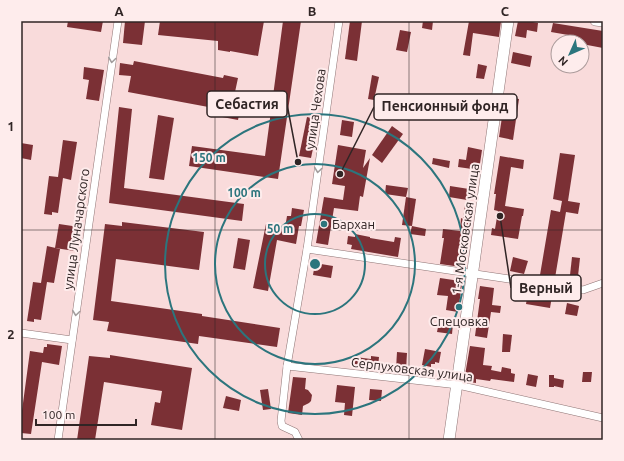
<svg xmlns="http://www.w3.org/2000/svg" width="624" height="461" viewBox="0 0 624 461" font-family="Ubuntu,sans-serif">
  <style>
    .building { fill: #7b3035 }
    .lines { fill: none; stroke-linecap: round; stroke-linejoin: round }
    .street-casing { stroke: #8e7474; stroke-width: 8 }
    .secondary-casing { stroke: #8e7474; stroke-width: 10 }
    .primary-casing { stroke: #8e7474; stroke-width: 12 }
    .street { stroke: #fff; stroke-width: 7 }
    .secondary { stroke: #fff; stroke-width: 9 }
    .primary { stroke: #fff; stroke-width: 11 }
    .oneway { stroke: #a29d9d }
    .grid { fill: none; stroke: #302525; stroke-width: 1; stroke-opacity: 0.55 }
    .ring { fill: none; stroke: #2c757d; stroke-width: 2 }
    .poi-dot { fill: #2c757d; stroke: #feecec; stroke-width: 1.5 }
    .labels { text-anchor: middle; stroke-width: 4; stroke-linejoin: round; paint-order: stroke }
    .street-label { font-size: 13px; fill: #302525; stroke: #feecec }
    .poi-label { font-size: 13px; fill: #302525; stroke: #feecec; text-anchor: start }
    .centre { fill: #2c757d; stroke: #feecec; stroke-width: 2 }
    .ring-label { font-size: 12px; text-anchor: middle; font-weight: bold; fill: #2c757d; stroke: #feecec; stroke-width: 4; stroke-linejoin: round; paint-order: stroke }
    .leader { fill: none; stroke: #302525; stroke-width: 1.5 }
    .callout-dot { fill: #302525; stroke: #feecec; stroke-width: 1.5 }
    .callout { fill: #feecec; stroke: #302525; stroke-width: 1.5 }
    .callout-label { font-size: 14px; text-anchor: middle; font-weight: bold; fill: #302525 }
    .neatline { fill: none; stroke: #302525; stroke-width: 1.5 }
    .grid-label { font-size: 13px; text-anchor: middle; font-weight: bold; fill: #302525 }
  </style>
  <rect width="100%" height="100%" fill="#f9dbdb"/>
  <g class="building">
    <polygon points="68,21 103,21 101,32 67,27"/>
    <polygon points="125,21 145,21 142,45 123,43"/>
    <polygon points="160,21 264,21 258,56 230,51 230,52 218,50 218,41 158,35"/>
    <polygon points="283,21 301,21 278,179 189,166 192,146 265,156"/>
    <polygon points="350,21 362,21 357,61 345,59"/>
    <polygon points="423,21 433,21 432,30 422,28"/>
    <polygon points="469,21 501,21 499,37 473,33 470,56 463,55"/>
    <polygon points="518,21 527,21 538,23 537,32 527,30 526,38 515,36"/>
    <polygon points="553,23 603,31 603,48 582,44 582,42 572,42 574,36 551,32"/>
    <polygon points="400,30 411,32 407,52 396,50"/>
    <polygon points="513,52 532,56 530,67 511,63"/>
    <polygon points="134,61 223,78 224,75 238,78 235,92 243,94 238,120 217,116 219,109 128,92 131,76 119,75 120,63 133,65"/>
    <polygon points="478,64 487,66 484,79 476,78"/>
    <polygon points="84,67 104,70 99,101 86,99 89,80 83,79"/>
    <polygon points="372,75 379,77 374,100 368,99"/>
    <polygon points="505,97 519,99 513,140 499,137"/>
    <polygon points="119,107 132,109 124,188 244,204 242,221 109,203"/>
    <polygon points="158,115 174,118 164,180 149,178"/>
    <polygon points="307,117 319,120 311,158 299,156"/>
    <polygon points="342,120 354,122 352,137 340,135"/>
    <polygon points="392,126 403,134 382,163 372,155"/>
    <polygon points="63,140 77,142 71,180 63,178 58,213 52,212 52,215 44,214 49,176 58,177"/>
    <polygon points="21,143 33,145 31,160 21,158"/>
    <polygon points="338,145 366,150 363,168 370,158 363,197 360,196 358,211 334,208 328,245 316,243 324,197 343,200 345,186 332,184"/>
    <polygon points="468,147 482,150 479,170 458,167 459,159 466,160"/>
    <polygon points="560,153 575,155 568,201 580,203 578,214 566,212 555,278 540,275 551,210 560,212 562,201 553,199"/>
    <polygon points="500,156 524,160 523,169 511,167 505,206 524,209 523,216 522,216 518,239 491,235 492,228 495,229 498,211 494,210 496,194 494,194"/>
    <polygon points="433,158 450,161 449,168 432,164"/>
    <polygon points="386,185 408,188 406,197 385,194"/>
    <polygon points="450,186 469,189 467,200 449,197"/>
    <polygon points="406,197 416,199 412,226 402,225"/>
    <polygon points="465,205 474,206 473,212 472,212 469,242 465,242 461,267 440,264 444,238 442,238 443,229 460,231 461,218 463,219"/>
    <polygon points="292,208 304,210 301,226 299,226 296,244 277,240 268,291 253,288 266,224 285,228 287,216 291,216"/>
    <polygon points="122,222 204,232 199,270 116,259 111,301 202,314 202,316 280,328 277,347 199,336 198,344 107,331 109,322 93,320 105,224 122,226"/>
    <polygon points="59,224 79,227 75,251 55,248"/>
    <polygon points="412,226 426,229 425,236 410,234"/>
    <polygon points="355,234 370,237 370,238 394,242 395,237 401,238 398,257 351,249 352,245 347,244 348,236 355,237"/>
    <polygon points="238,238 250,240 245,270 233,268"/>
    <polygon points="47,246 60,249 54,283 47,282 41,320 34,319 34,322 27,321 33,282 41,283"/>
    <polygon points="513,257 528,261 524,274 510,271"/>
    <polygon points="572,257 580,258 578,276 570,275"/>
    <polygon points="315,263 333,266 331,278 313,275"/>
    <polygon points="440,278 460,281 462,284 458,312 446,310 448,296 437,295"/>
    <polygon points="480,286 494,288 492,305 501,306 500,313 491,312 487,338 475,336 480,299 478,299"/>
    <polygon points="528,292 552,296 550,308 526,304"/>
    <polygon points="567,303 579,306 577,316 565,314"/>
    <polygon points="439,322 453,324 452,334 437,332"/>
    <polygon points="503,334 512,335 510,352 502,352"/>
    <polygon points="47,344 62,346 59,365 42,362 31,434 21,433 21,418 30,351 43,353 44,347 47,347"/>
    <polygon points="470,346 485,348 483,365 492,366 491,370 501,372 502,367 511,369 511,373 515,374 514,382 491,379 490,381 476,379 476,383 464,381"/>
    <polygon points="425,349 441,352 439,363 435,362 435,364 431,364 431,367 422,365"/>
    <polygon points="397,352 407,353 406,370 396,369"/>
    <polygon points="110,355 192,368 182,430 151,425 155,402 160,403 162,391 104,382 95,440 77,440 89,356 110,358"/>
    <polygon points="371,356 379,357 378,367 354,364 355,357 371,359"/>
    <polygon points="583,372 592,372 591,382 582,382"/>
    <polygon points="528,374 538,376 536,387 526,385"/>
    <polygon points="549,375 554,375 554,378 564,380 563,388 554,386 554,387 549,387"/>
    <polygon points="293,377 306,378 305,389 308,390 312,395 311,401 309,403 303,406 302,415 288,413"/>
    <polygon points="337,385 355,387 352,416 344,415 345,403 335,402"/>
    <polygon points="268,389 271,409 263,410 260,390"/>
    <polygon points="370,389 382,390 381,401 369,400"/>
    <polygon points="226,396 241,400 239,411 223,408"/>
  </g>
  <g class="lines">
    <defs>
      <g id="street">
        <polyline points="307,249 583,290 603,283"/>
        <polyline points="21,333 72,340"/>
        <polyline points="287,366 458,385 603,418"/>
        <polyline points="58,440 118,21"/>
        <polyline points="299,440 295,432 282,426 281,421 287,366 307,249 339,21"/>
      </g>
      <polyline id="secondary" points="595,21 603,22"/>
      <polyline id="primary" points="449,440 508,21"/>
    </defs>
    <use href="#street" class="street-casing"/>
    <use href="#secondary" class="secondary-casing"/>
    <use href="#primary" class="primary-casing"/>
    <use href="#street" class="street"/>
    <use href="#secondary" class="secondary"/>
    <use href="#primary" class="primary"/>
  </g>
  <defs><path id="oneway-chevron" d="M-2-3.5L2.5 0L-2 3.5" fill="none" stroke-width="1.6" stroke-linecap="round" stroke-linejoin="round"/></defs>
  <g class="oneway">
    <use href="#oneway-chevron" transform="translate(112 60) rotate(98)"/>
    <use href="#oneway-chevron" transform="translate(318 170) rotate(98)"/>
    <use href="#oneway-chevron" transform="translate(76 313) rotate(98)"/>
  </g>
  <path class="grid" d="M215,21v419M409,21v419M21,230h582"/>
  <g class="ring">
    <circle cx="315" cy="264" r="50"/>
    <circle cx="315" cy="264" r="100"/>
    <circle cx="315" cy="264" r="150"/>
  </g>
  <g class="poi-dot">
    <circle cx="324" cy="224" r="4"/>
    <circle cx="459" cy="307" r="4"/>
  </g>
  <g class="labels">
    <g class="street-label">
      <text transform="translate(315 109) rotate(-82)" y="5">улица Чехова</text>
      <text transform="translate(76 229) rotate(-82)" y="5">улица Луначарского</text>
      <text transform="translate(465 229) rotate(-82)" y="5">1-я Московская улица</text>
      <text transform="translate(412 369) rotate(7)" y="5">Серпуховская улица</text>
    </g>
    <g class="poi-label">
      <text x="332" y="229">Бархан</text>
      <text x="459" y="326" text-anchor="middle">Спецовка</text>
    </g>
  </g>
  <circle cx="315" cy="264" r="6" class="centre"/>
  <g class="ring-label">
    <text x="209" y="162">150 m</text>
    <text x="244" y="197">100 m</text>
    <text x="280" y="233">50 m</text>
  </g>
  <path class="leader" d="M298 162L287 104M340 174L374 107M500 216L511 288"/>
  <g class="callout-dot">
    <circle cx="298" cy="162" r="4"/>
    <circle cx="340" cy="174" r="4"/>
    <circle cx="500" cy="216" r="4"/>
  </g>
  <g class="callout">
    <rect x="207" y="91" width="80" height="26" rx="4"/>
    <rect x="374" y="94" width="143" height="26" rx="4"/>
    <rect x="511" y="275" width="70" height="26" rx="4"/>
  </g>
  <g class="callout-label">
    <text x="247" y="109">Себастия</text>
    <text x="445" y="111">Пенсионный фонд</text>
    <text x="546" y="293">Верный</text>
  </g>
  <rect width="624" height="461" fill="none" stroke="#feecec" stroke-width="44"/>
  <g transform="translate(570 54) rotate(225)"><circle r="19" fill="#feecec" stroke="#ac9c9c"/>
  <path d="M0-3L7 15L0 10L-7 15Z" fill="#2c757d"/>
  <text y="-6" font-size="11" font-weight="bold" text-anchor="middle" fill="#302525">N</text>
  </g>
  <path d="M36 419v6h100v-6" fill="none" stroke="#302525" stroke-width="2"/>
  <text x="42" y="419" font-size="12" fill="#302525" stroke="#feecec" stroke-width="3" paint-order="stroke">100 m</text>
  <rect x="22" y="22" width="580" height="417" class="neatline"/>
  <g class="grid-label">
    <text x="119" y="16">A</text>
    <text x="312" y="16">B</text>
    <text x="505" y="16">C</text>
    <text x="11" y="131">1</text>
    <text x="11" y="339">2</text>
  </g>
</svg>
